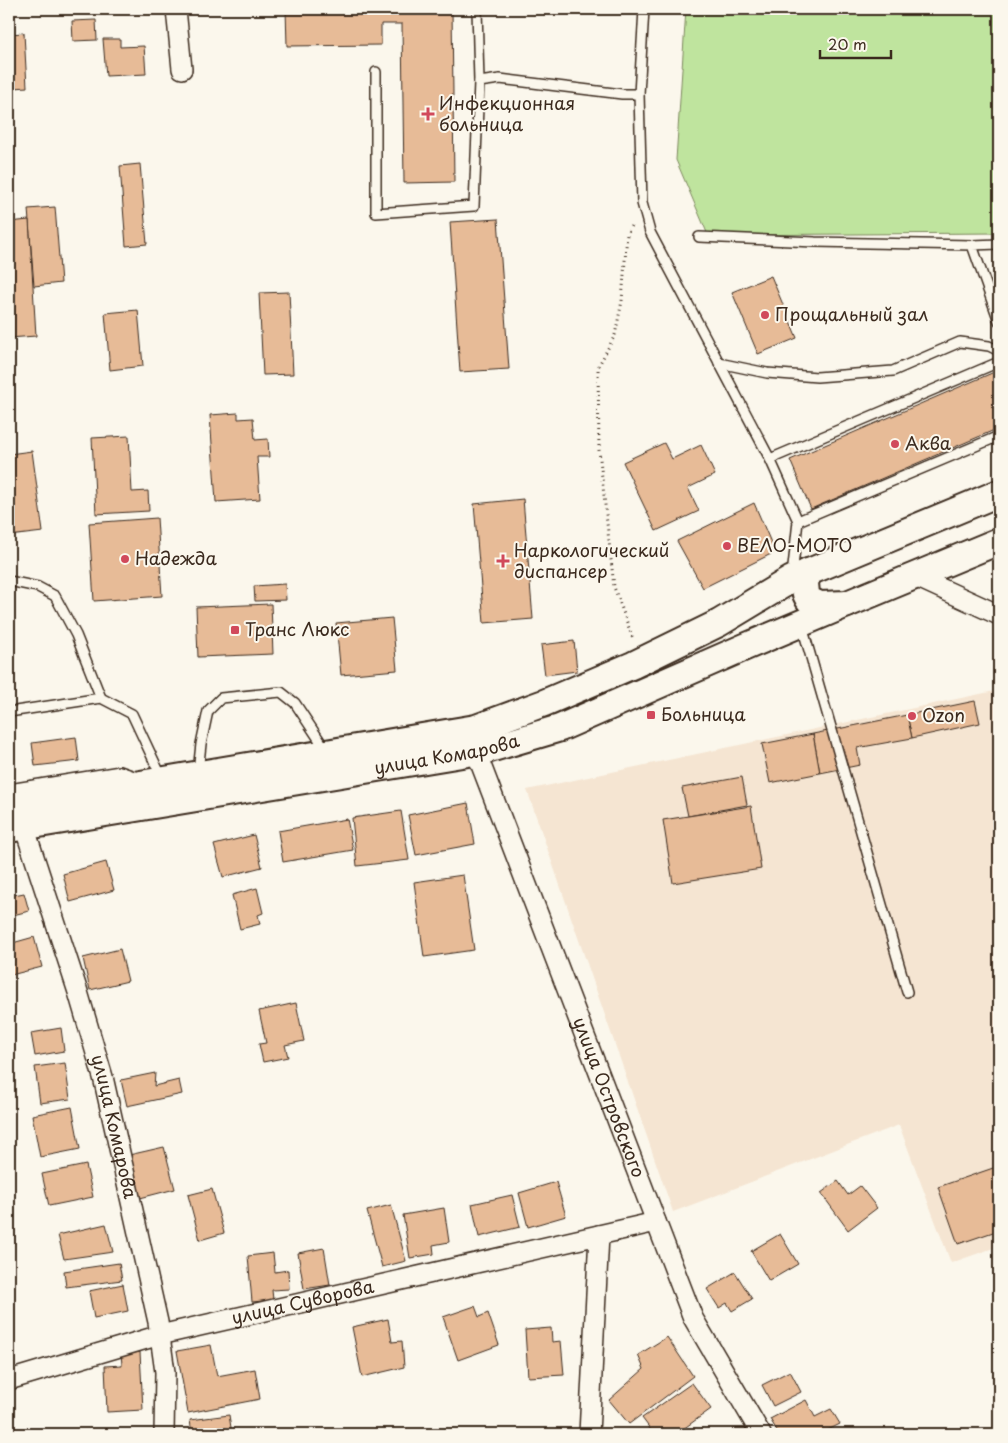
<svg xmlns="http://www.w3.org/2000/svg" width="1008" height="1443" viewBox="0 0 1008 1443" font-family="'Playpen Sans',sans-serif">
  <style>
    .built { fill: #f5e5d2 }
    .green { fill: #bfe49e; stroke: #7d875e }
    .building { fill: #e7bb97; stroke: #3b2a1e }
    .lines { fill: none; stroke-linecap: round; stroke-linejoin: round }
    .lane-casing { stroke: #3b2a1e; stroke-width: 12 }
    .street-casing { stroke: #3b2a1e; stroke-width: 22 }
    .secondary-casing { stroke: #3b2a1e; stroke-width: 30 }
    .path { stroke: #3b2a1e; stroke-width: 3; stroke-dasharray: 1 4; stroke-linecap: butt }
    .lane { stroke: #fbf7ec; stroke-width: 9 }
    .street { stroke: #fbf7ec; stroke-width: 19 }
    .secondary { stroke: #fbf7ec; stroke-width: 26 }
    .poi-dot { fill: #d1495b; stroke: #fbf7ec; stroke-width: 2 }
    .labels { text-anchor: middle; stroke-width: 4; stroke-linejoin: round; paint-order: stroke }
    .poi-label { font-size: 18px; fill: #3b2a1e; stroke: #fbf7ec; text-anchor: start }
    .street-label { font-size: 18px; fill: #3b2a1e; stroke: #fbf7ec }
  </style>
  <rect width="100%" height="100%" fill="#fbf7ec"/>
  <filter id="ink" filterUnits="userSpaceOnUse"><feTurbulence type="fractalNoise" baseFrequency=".02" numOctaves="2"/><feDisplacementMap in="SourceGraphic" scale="10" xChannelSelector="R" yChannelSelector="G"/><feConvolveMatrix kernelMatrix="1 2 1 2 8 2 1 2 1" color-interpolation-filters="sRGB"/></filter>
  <g filter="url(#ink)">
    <polygon class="built" points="999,690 999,1246 951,1263 899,1125 673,1212 527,790"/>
    <polygon class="green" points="686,9 999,9 999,233 708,235 676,160"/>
    <g class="building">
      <rect x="9" y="9" width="4" height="16"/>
      <polygon points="60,9 134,9 60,14"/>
      <polygon points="286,9 452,9 454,182 404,183 402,24 381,24 381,45 287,46"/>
      <polygon points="96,20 97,40 73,41 72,21"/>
      <polygon points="24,33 27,87 15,88 12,79 9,79 9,34"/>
      <polygon points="103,39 120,39 120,47 144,46 146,74 106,76"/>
      <polygon points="140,164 147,244 126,246 120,166"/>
      <polygon points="55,207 61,283 34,286 28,209"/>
      <polygon points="498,219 509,369 460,372 450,222"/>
      <polygon points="29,220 36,336 9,338 9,222"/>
      <polygon points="771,276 797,338 758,354 732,292"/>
      <polygon points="289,292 293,374 263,375 259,293"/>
      <polygon points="138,310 143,366 110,370 105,313"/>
      <polygon points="999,370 999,428 811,509 790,460"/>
      <polygon points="238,413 238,419 253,418 255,440 268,439 269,457 257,457 260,499 216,502 210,415"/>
      <polygon points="129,436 132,492 148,491 149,511 96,514 92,438"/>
      <polygon points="664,443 672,459 701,445 715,475 688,488 699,511 656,531 623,462"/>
      <polygon points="32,451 43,532 9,536 9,454"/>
      <polygon points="523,499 533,619 484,623 474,504"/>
      <polygon points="754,503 775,552 703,588 677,541"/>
      <polygon points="157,518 162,596 94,601 89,523"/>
      <polygon points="285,584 286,600 255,601 254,586"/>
      <polygon points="271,604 273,654 198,657 196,607"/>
      <polygon points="392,618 397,670 341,675 336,623"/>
      <polygon points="574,641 577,671 545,675 541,645"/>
      <polygon points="975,701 980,723 912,738 907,715"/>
      <polygon points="907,715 912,738 857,748 860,765 820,773 813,734"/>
      <polygon points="813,734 820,773 770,783 762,744"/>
      <polygon points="76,737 79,761 35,766 32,743"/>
      <polygon points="742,777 747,805 688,816 682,788"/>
      <polygon points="468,803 475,844 416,855 408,815"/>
      <polygon points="751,806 761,869 673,883 663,820"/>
      <polygon points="401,811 409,860 357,866 352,818"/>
      <polygon points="347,819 353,850 283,862 278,831"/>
      <polygon points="254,835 262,867 223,877 214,845"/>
      <polygon points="106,862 114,890 70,902 63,874"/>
      <polygon points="463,875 474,950 424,957 414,882"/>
      <polygon points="257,888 263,913 258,915 260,924 240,929 232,895"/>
      <polygon points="24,893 29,911 9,916 9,896"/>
      <polygon points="34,937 42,967 11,975 9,967 9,944"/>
      <polygon points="120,949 128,981 90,990 83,958"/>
      <polygon points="296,1003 304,1041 285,1045 288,1057 263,1062 259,1044 266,1043 259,1011"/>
      <polygon points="61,1028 64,1051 35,1056 31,1033"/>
      <polygon points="65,1063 70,1099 40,1103 35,1067"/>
      <polygon points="155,1073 154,1086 179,1080 182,1094 127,1106 121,1080"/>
      <polygon points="72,1107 80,1149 40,1157 32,1115"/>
      <polygon points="164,1147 175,1189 140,1198 129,1155"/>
      <polygon points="86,1165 93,1197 49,1206 42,1174"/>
      <polygon points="999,1166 999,1230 958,1244 938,1187"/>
      <polygon points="838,1181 848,1195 860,1186 877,1208 848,1230 821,1193"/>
      <polygon points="556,1182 566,1216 528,1227 519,1193"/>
      <polygon points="212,1189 224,1233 200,1240 188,1195"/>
      <polygon points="512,1195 520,1227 479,1237 472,1204"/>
      <polygon points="391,1205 406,1261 382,1267 367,1211"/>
      <polygon points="444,1208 449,1242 433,1245 434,1254 410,1258 403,1215"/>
      <polygon points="106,1224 113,1252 64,1259 58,1235"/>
      <polygon points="780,1234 798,1264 769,1281 751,1251"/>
      <polygon points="324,1248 330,1285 304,1289 298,1253"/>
      <polygon points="273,1253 275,1272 288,1270 289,1289 272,1290 273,1300 252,1302 248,1256"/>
      <polygon points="119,1263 122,1280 66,1287 64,1271"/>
      <polygon points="735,1272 752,1299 732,1311 727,1303 719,1308 707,1289"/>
      <polygon points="123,1284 128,1311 94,1318 89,1291"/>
      <polygon points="475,1306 479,1317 488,1313 499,1345 458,1360 443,1317"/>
      <polygon points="388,1319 392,1342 402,1341 404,1367 362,1377 352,1327"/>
      <polygon points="551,1328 552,1342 561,1341 564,1375 528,1377 525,1330"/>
      <polygon points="667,1337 693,1376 629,1424 609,1400 644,1369 638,1355"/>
      <polygon points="211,1345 217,1376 255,1369 260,1399 188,1413 177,1351"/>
      <polygon points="140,1352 143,1410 107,1412 105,1366 122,1365 121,1353"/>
      <polygon points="790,1371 801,1392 773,1406 762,1385"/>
      <polygon points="692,1383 711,1409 679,1432 681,1434 654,1434 642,1418"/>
      <polygon points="806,1400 815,1417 831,1409 840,1424 820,1434 779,1434 770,1419"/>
      <polygon points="229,1415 232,1434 192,1434 190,1420"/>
    </g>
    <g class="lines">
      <defs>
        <g id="lane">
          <polyline points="477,9 479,82"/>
          <polyline points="644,9 639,94 642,203 650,232 770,459 798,521"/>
          <polyline points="376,72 376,213 474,206 479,82 500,79 622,94 639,94"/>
          <polyline points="699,237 815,242 972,245"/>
          <polyline points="999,244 972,245 999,321"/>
          <polyline points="719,363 767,373 817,377 893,371 960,342 989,346 999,351"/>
          <polyline points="770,459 999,362"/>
          <polyline points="792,576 798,521 999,436"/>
          <polyline points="9,581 38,587 55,596 76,635 101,698"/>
          <polyline points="802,626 907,992"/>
          <polyline points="9,712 101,698 132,714 162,778"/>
          <polyline points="198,772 201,744 208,711 221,698 281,692 295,703 326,750"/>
          <polyline points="9,789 120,771 137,777"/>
        </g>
        <g id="street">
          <polyline points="176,9 182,69"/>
          <polyline points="914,576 999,615"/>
          <path id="s1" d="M476,752l217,566 68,116"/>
          <path id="s2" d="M24,826l54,166 25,85 55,245 7,50 -1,62"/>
          <path id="s3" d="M9,1380l151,-45 496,-113"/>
          <polyline points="589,1434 599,1235"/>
        </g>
        <g id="secondary">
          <polyline points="808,572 805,583 806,594 809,600 819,605 847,604 999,541"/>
          <polyline points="9,806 476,728 544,703 633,665 719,623 792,579 999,493"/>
          <path id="s4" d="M9,829l477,-79 74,-22 185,-81 102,-43"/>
        </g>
      </defs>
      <use href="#lane" class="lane-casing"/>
      <use href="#street" class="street-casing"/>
      <use href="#secondary" class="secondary-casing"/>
      <polyline class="path" points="631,226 627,234 622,301 615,335 598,367 599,450 614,587 633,639"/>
      <use href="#lane" class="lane"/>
      <use href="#street" class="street"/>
      <use href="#secondary" class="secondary"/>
    </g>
  </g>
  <g class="poi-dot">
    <path d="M425.5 106.5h5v5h5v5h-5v5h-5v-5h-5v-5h5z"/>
    <circle cx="765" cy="315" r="5"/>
    <circle cx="895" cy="444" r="5"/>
    <circle cx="727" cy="546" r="5"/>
    <circle cx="125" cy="559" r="5"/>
    <path d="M500.5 553.5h5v5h5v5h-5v5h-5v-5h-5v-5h5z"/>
    <rect x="230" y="625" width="10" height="10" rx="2.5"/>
    <rect x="646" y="710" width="10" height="10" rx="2.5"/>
    <circle cx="912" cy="716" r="5"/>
  </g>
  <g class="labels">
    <g class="poi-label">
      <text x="439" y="110">Инфекционная<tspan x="439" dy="21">больница</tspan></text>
      <text x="775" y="321">Прощальный зал</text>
      <text x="905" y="450">Аква</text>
      <text x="737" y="552">ВЕЛО-МОТО</text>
      <text x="514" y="557">Наркологический<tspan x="514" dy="21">диспансер</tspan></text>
      <text x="135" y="565">Надежда</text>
      <text x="245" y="636">Транс Люкс</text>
      <text x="661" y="721">Больница</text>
      <text x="922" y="722">Ozon</text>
    </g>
    <g class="street-label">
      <text dy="6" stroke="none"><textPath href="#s4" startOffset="444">улица Комарова</textPath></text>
      <text dy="6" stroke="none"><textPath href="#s1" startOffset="370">улица Островского</textPath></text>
      <text dy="6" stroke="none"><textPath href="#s2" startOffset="314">улица Комарова</textPath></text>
      <text dy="6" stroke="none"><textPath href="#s3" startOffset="304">улица Суворова</textPath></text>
    </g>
  </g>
  <rect width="1008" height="1443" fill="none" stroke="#fbf7ec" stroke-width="30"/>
  <rect x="15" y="15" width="978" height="1413" fill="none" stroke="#3b2a1e" stroke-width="2" filter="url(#ink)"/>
  <path d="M820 50v8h71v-8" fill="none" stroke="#3b2a1e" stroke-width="2.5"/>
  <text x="828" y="50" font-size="15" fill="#3b2a1e" stroke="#fbf7ec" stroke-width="4" paint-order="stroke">20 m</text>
</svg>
